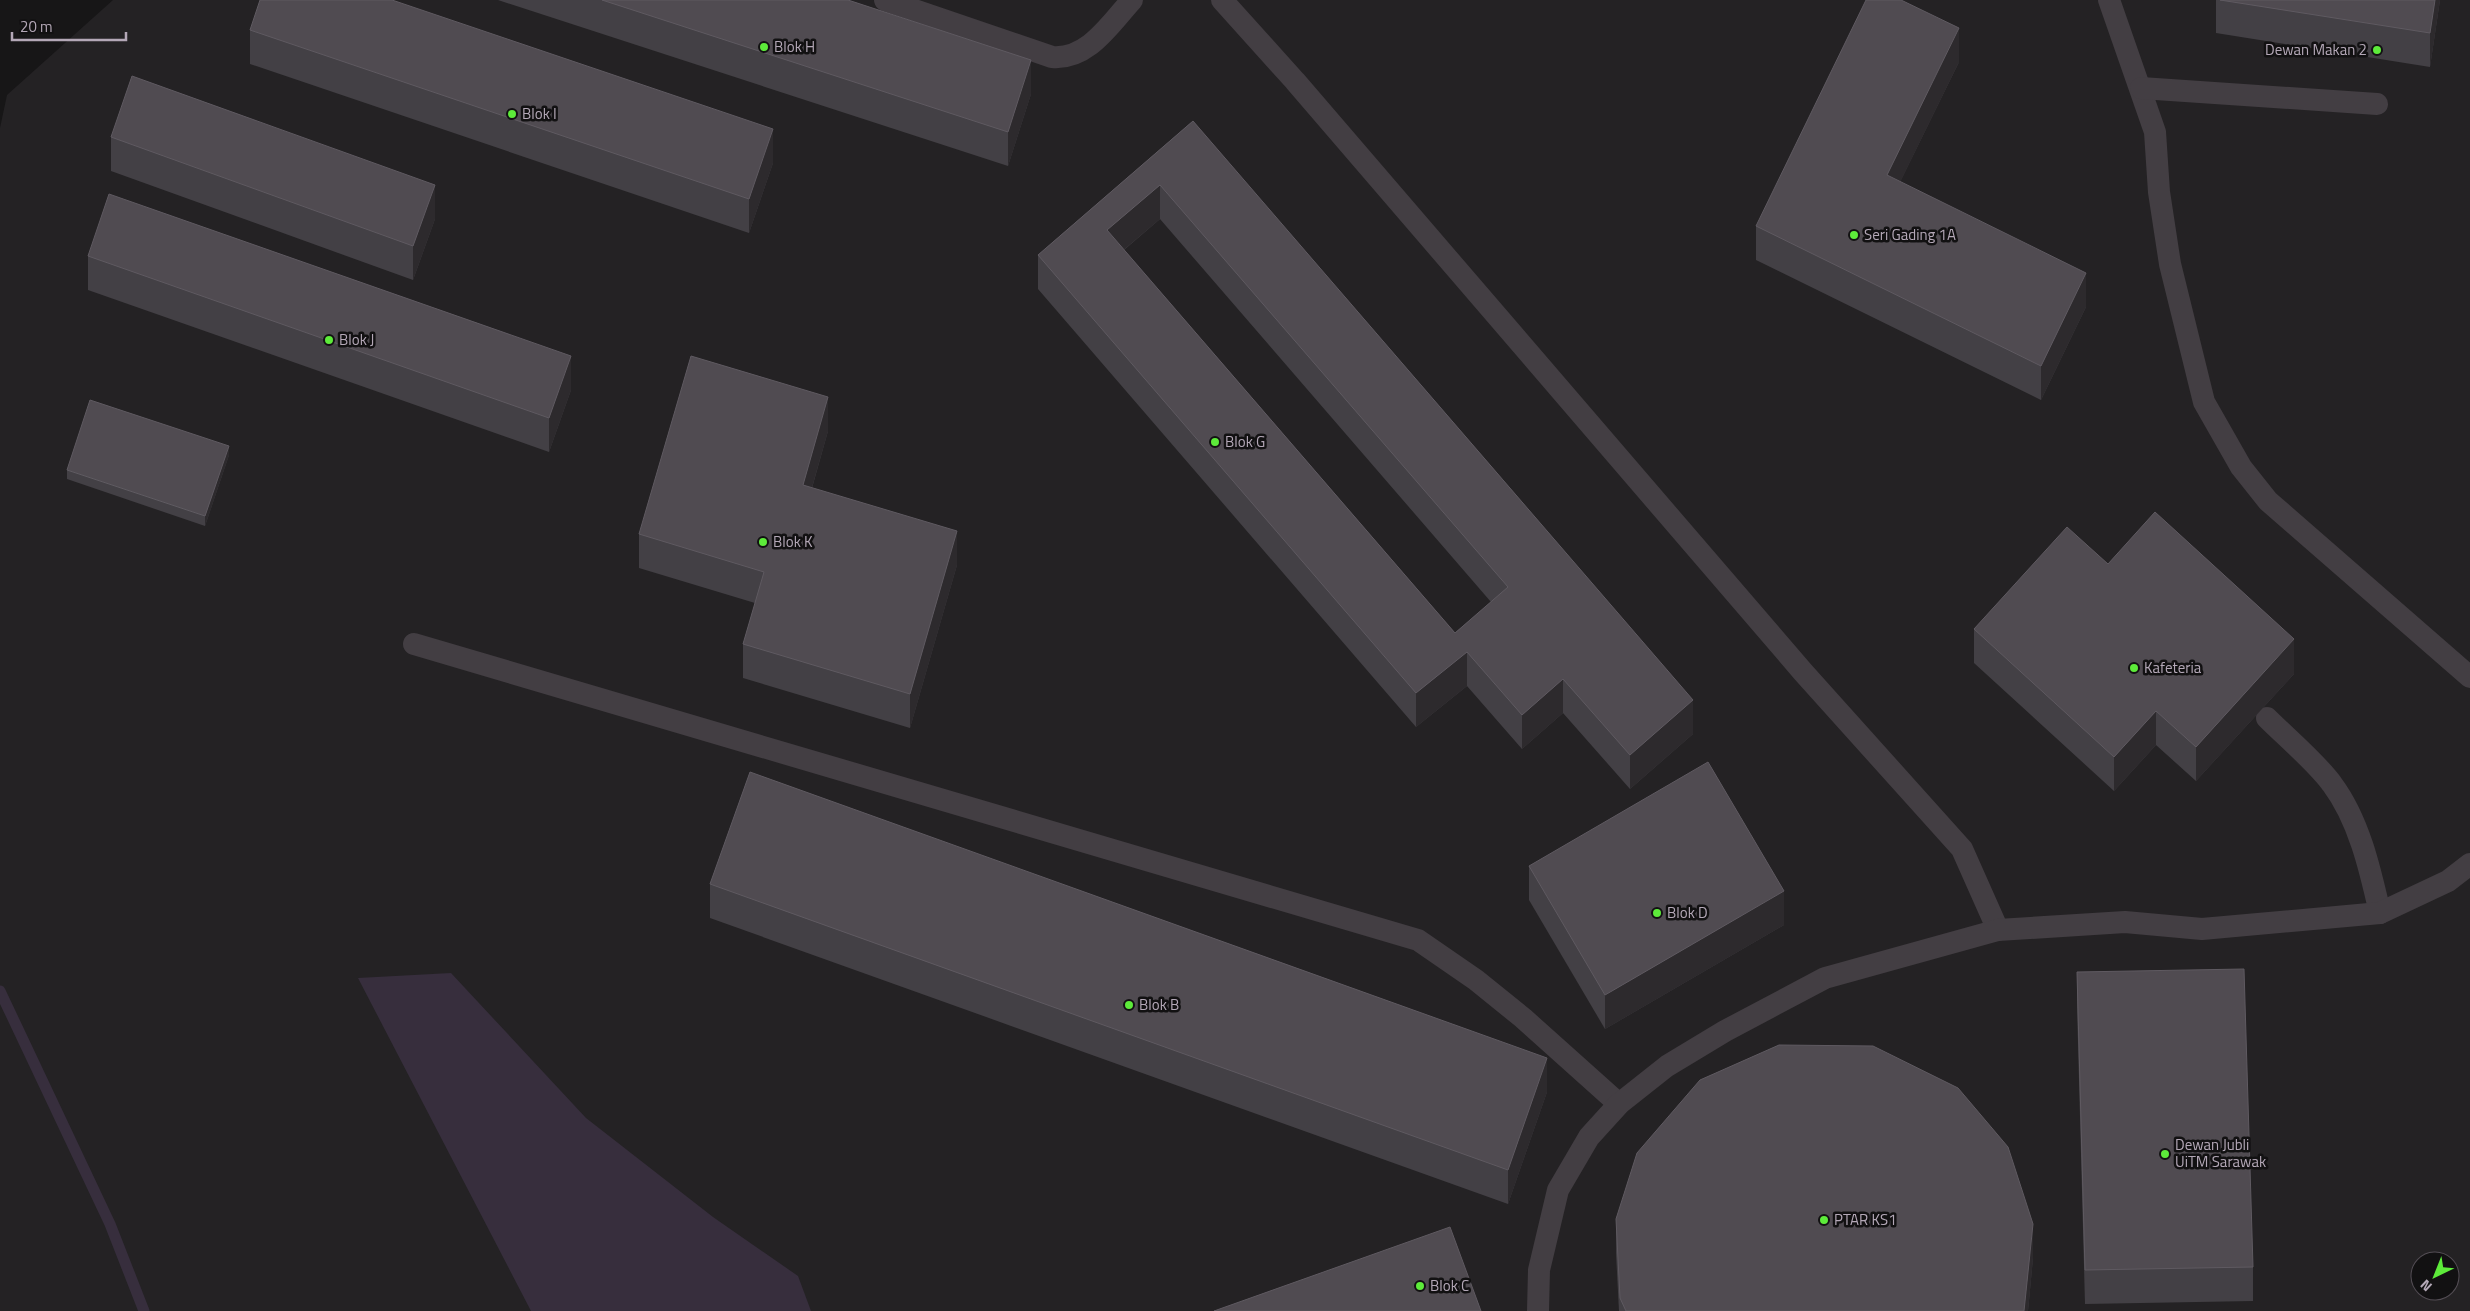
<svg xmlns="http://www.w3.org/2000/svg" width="2470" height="1311" viewBox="0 0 2470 1311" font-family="'Titillium Web',sans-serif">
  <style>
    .built { fill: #242224; fill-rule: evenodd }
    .water { fill: #372e3d }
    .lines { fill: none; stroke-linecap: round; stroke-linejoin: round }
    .stream { stroke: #372e3d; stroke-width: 11 }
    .lane { stroke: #433e43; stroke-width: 22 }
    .wall { fill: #434045; fill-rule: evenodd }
    .shaded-wall { fill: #2d2a2d }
    .building { fill: #504b51; stroke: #5f5a61; fill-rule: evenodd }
    .poi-dot { fill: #5deb3a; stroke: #121112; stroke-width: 2 }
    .labels { text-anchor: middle; stroke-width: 5; stroke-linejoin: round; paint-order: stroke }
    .poi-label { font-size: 15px; fill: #b4a8b7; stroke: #121112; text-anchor: start }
  </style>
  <rect width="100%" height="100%" fill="#171617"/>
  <path class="built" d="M113,0h2357v1311h-2470v-1183l7,-33zM2420,1261h30v30h-30z"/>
  <polygon class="water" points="451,973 586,1118 713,1217 798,1276 811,1311 531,1311 358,978"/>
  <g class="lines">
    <polyline class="stream" points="0,991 110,1224 144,1311"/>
    <g class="lane">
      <path d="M885,0l167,57c36,3 58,-33 80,-57"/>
      <polyline points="1222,0 1295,81 1803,672 1962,849 1998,930"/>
      <polyline points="2109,0 2155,132 2159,192 2170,264 2204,402 2241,467 2268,501 2470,677"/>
      <polyline points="2141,88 2377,104"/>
      <polyline points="414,644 1418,940 1476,980 1523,1018 1619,1104"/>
      <path d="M2267,718c19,19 50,45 65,66 27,36 38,85 48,129"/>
      <polyline points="1538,1311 1539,1270 1558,1190 1589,1137 1619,1104 1667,1066 1725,1031 1825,978 1998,930 2125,922 2202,929 2380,913 2448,881 2470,864"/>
    </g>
  </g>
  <g class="wall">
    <polygon points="498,0 848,0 1031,94 1008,166"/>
    <polygon points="2216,0 2440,0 2430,67 2216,33"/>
    <polygon points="250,30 773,163 749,233 250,64"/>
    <polygon points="1959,62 1900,182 2086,307 2041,400 1756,260 1756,226"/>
    <path d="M1193,121l500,613 -63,55 -67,-76 -41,36 -55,-63 -51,41 -378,-438v-34zM1160,219l331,383 -36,31 -331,-383z"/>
    <polygon points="111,137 435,219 413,280 111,171"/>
    <polygon points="88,256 571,390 549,452 88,290"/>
    <polygon points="828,431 812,488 957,565 910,728 743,678 743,644 755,603 639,568 639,534"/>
    <polygon points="229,455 205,526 67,479 67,470"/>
    <polygon points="2108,564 2294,674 2196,781 2156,745 2114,791 1974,663 1974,629"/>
    <polygon points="1529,866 1784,925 1605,1029 1529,900"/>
    <polygon points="710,884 1547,1092 1508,1204 710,918"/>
    <polygon points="2077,972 2253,1267 2253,1301 2085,1304 2077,1006"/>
    <polygon points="1616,1219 2033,1258 2028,1311 1619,1311 1616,1253"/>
  </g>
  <g class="shaded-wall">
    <polygon points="2435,0 2440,0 2430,67 2430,33"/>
    <polygon points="1959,28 1959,62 1887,209 1887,175"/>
    <polygon points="1031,60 1031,94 1008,166 1008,132"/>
    <polygon points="773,129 773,163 749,233 749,199"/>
    <polygon points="435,185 435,219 413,280 413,246"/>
    <polygon points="1160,185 1160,219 1107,264 1107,230"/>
    <polygon points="2086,273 2086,307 2041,400 2041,366"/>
    <polygon points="571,356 571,390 549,452 549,418"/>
    <polygon points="828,397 828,431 803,519 803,485"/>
    <polygon points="229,446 229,455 205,526 205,516"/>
    <polygon points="957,531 957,565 910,728 910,694"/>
    <polygon points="2294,639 2294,674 2196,781 2196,747"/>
    <polygon points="1467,652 1467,686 1416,727 1416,693"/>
    <polygon points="1563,679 1563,713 1522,749 1522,715"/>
    <polygon points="1693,700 1693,734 1630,789 1630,755"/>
    <polygon points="2156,711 2156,745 2114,791 2114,757"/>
    <polygon points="1784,891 1784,925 1605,1029 1605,995"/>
    <polygon points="1547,1058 1547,1092 1508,1204 1508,1170"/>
    <polygon points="2033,1224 2033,1258 2028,1311 2024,1311"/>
  </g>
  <g class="building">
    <polygon points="260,0 392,0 773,129 749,199 250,30"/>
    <polygon points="602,0 848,0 1031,60 1008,132"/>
    <polygon points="1866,0 1901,0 1959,28 1887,175 2086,273 2041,366 1756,226"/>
    <polygon points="2220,0 2435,0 2430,33"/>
    <polygon points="132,76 435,185 413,246 111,137"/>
    <path d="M1193,121l500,579 -63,55 -67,-76 -41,36 -55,-63 -51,41 -378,-438zM1160,185l348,402 -53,46 -348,-403z"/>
    <polygon points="109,194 571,356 549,418 88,256"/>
    <polygon points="691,356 828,397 803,485 957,531 910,694 743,644 764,572 639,534"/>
    <polygon points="90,400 229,446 205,516 67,470"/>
    <polygon points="2155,512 2294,639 2196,747 2156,711 2114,757 1974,629 2067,527 2108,564"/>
    <polygon points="1708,762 1784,891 1605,995 1529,866"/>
    <polygon points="750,772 1547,1058 1508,1170 710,884"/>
    <polygon points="2244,969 2253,1267 2085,1270 2077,972"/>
    <polygon points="1779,1045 1873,1046 1958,1088 2008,1147 2033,1224 2024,1311 1626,1311 1620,1298 1616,1219 1637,1153 1700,1080"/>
    <polygon points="1450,1227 1481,1311 1214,1311"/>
  </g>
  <g class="poi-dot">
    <circle cx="764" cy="47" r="5"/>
    <circle cx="2377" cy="50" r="5"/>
    <circle cx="512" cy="114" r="5"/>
    <circle cx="1854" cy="235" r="5"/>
    <circle cx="329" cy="340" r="5"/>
    <circle cx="1215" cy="442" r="5"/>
    <circle cx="763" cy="542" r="5"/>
    <circle cx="2134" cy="668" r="5"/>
    <circle cx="1657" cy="913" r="5"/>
    <circle cx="1129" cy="1005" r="5"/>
    <circle cx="2165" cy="1154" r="5"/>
    <circle cx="1824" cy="1220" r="5"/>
    <circle cx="1420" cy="1286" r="5"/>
  </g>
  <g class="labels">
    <g class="poi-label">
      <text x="774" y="52">Blok H</text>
      <text x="2367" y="55" text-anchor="end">Dewan Makan 2</text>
      <text x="522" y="119">Blok I</text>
      <text x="1864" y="240">Seri Gading 1A</text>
      <text x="339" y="345">Blok J</text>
      <text x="1225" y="447">Blok G</text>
      <text x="773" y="547">Blok K</text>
      <text x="2144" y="673">Kafeteria</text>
      <text x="1667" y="918">Blok D</text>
      <text x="1139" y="1010">Blok B</text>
      <text x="2175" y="1150">Dewan Jubli<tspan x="2175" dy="17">UiTM Sarawak</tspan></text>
      <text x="1834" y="1225">PTAR KS1</text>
      <text x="1430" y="1291">Blok C</text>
    </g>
  </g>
  <g transform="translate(2435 1276) rotate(223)"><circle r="24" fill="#121112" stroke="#534d54"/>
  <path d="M0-4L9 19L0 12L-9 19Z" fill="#5deb3a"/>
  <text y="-8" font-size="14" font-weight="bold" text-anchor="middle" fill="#b4a8b7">N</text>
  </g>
  <path d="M12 32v8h114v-8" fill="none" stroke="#b4a8b7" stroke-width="2.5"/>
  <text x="20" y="32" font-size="15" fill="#b4a8b7" stroke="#121112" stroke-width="4" paint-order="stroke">20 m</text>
</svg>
